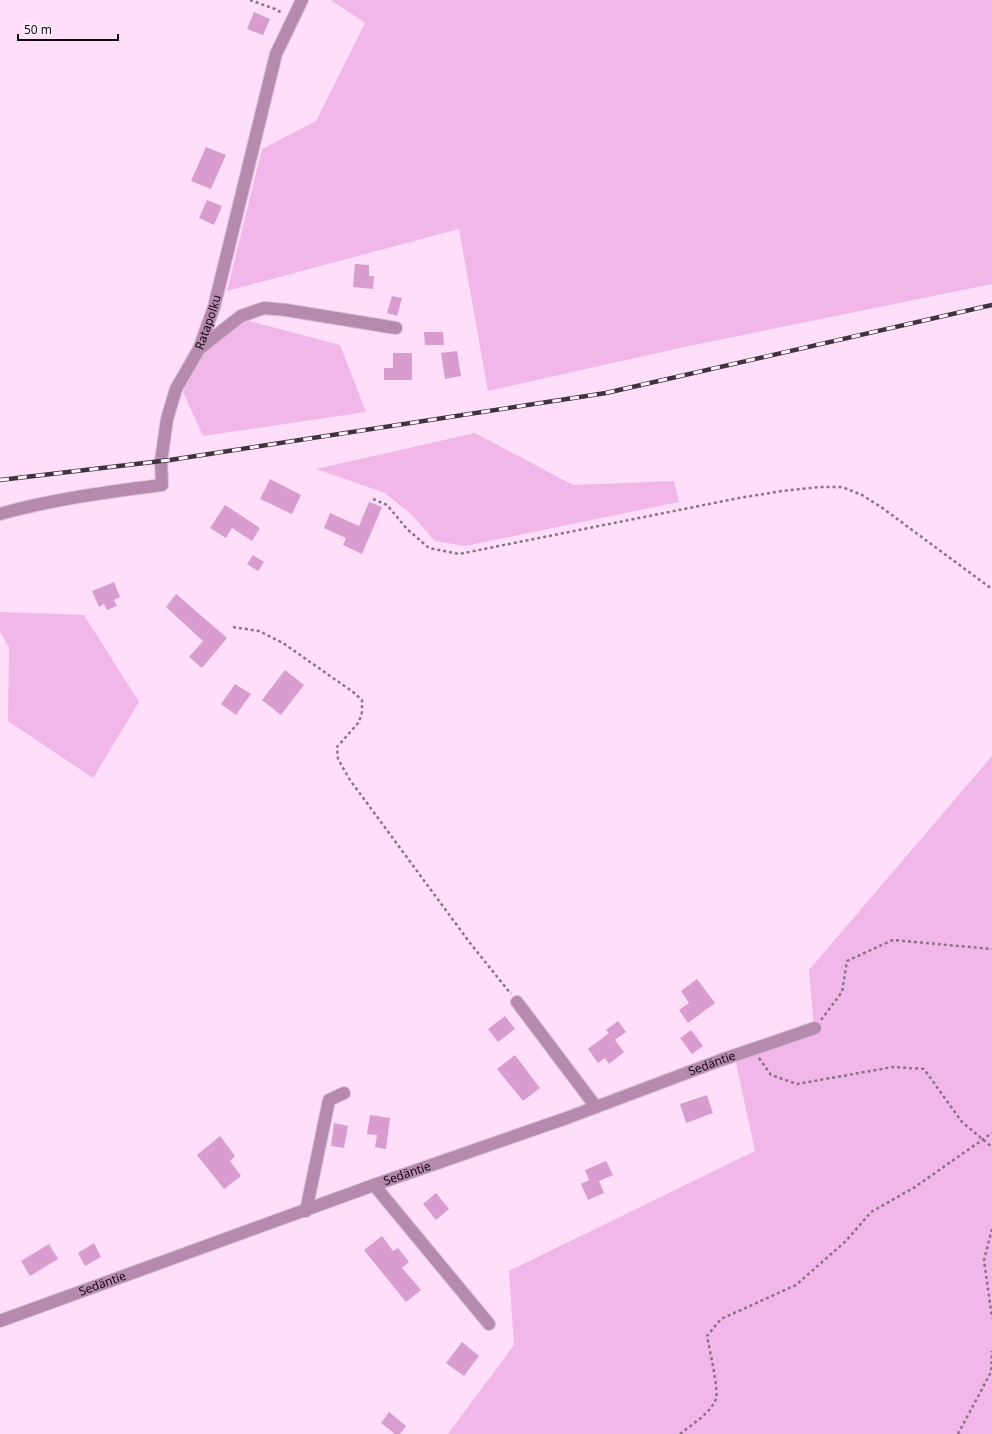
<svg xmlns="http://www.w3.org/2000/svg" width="992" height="1434" viewBox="0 0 992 1434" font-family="'Noto Sans',sans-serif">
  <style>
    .green { fill: #f2b7e9 }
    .building { fill: #d89ccf }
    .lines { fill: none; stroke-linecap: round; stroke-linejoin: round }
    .minor-casing { stroke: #d8bcd3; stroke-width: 14 }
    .path { stroke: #897485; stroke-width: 2.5; stroke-dasharray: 3 3; stroke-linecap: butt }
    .minor { stroke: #b58aae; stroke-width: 12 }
    .rail-casing { stroke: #41333e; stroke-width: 4.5 }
    .rail { stroke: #fff2fd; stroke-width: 3; stroke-dasharray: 9; stroke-linecap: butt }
    .labels { text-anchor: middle; stroke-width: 3.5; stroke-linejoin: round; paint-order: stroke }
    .street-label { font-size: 12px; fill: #130911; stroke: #fff2fd }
  </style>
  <rect width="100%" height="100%" fill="#fedef8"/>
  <g class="green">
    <polygon points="331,0 992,0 992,284 684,347 488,391 459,229 227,291 262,149 316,121 365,23"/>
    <polygon points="245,320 340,345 366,412 203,436 183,392 204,353"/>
    <polygon points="475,433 573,485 674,481 679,502 465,546 435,541 412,515 385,493 316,469"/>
    <polygon points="0,612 84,615 139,702 93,778 8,721 9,647 0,632"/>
    <polygon points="992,756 992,1434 448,1434 514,1345 509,1271 755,1151 736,1063 753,1050 814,1028 809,970"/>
  </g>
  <g class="building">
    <polygon points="254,12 270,19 263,35 247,29"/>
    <polygon points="206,147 226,155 211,189 191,181"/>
    <polygon points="207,200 222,206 214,225 199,218"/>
    <polygon points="355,264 369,265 369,276 374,276 373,289 353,287"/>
    <polygon points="392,296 402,298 397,316 387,313"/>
    <polygon points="424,332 443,332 444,345 425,345"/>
    <polygon points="457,351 461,376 445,379 441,353"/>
    <polygon points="393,353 412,353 412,380 384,380 384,368 393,368"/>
    <polygon points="270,479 301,495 292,514 260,499"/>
    <polygon points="369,502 382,507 362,554 343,545 346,538 324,528 330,513 359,526"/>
    <polygon points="225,505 260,528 252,541 232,528 226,538 210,528"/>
    <polygon points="253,555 264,562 258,571 247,564"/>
    <polygon points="114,582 120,597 114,600 117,606 107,610 104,604 99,607 92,591"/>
    <polygon points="176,594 227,638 202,668 189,657 203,641 166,607"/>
    <polygon points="285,670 304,685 281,715 262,700"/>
    <polygon points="235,684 251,694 236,715 221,704"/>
    <polygon points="697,979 715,1003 688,1023 679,1010 689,1003 681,991"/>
    <polygon points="505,1016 515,1029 498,1042 488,1029"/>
    <polygon points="618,1021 626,1032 615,1040 624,1052 609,1064 605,1058 598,1063 588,1049 609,1033 606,1030"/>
    <polygon points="691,1030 703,1046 692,1054 680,1038"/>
    <polygon points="515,1055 540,1088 523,1101 497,1069"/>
    <polygon points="707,1095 713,1113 686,1123 680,1104"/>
    <polygon points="370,1115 390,1118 386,1149 375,1147 377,1135 367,1134"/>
    <polygon points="334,1123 348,1126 344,1148 331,1146"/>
    <polygon points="220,1136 235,1156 230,1161 241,1176 224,1189 197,1155"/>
    <polygon points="606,1161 613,1175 599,1181 604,1193 588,1200 581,1184 589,1180 585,1170"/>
    <polygon points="436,1193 449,1209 436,1220 423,1204"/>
    <polygon points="382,1236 393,1251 398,1248 409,1262 402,1268 421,1290 406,1302 364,1250"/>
    <polygon points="94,1243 101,1257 85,1266 78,1253"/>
    <polygon points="49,1244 58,1259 30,1276 21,1261"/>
    <polygon points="462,1342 479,1356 464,1376 446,1363"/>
    <polygon points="389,1412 406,1426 400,1434 395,1434 381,1423"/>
  </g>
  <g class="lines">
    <defs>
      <g id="minor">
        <polyline points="199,349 241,316 264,308 286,310 396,328"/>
        <path id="s1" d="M0,514c53,-15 108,-22 162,-29l-1,-24 6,-42 9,-30 23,-40 15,-42 62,-253 26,-54"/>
        <polyline points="517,1002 596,1107"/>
        <polyline points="374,1185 489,1324"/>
        <polyline points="306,1211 329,1100 344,1093"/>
        <path id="s2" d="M0,1321l374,-136 190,-66 157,-59 94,-32"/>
      </g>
    </defs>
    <use href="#minor" class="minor-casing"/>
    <g class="path">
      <polyline points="250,0 275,9 282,13"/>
      <polyline points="373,499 387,505 407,529 429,548 459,554 739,498 782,491 819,487 842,487 862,495 881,507 992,589"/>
      <polyline points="233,627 259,631 283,643 353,692 362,700 362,712 359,722 337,747 338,759 350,780 470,943 511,994"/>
      <polyline points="821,1020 842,992 847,961 893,940 992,949"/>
      <polyline points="759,1058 771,1075 797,1084 893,1067 924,1069 962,1122 992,1147"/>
      <polyline points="992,1229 984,1260 992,1318"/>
      <path d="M680,1434c12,-10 30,-20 36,-35 3,-10 -7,-51 -9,-63l14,-17 75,-34 50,-44 25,-29 44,-25 77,-54"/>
      <polyline points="958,1434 991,1372 992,1351"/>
    </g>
    <use href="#minor" class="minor"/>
    <defs>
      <polyline id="rail" points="0,480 170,460 606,393 992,305"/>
    </defs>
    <use href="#rail" class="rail-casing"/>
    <use href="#rail" class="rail"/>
  </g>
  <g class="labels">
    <g class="street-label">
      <text dy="4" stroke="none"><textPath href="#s1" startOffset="337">Ratapolku</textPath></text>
      <text dy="4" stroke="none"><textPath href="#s2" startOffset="757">Sedäntie</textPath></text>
      <text dy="4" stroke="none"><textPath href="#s2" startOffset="433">Sedäntie</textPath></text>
      <text dy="4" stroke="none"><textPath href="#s2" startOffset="109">Sedäntie</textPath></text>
    </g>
  </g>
  <path d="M18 34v6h100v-6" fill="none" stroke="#130911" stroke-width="2"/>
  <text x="24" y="34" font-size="12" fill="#130911" stroke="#fff2fd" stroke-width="3" paint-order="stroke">50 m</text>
</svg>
